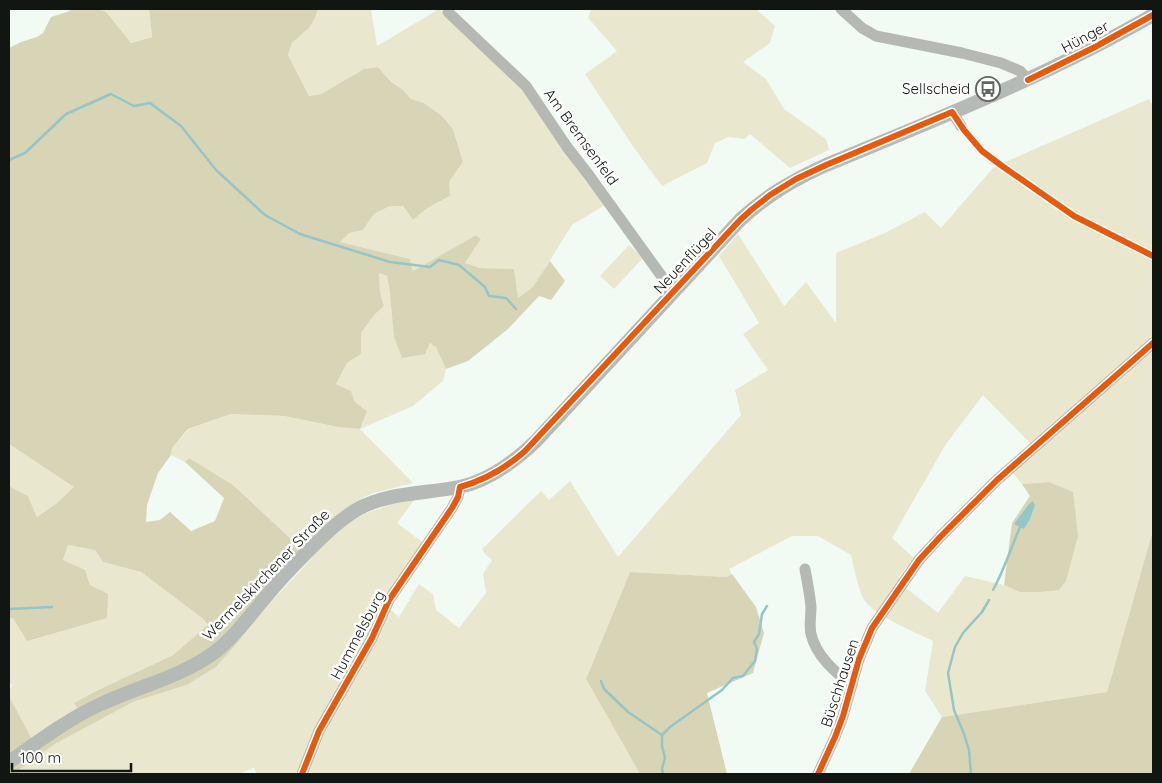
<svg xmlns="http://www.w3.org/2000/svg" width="1162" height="783" viewBox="0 0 1162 783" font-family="Quicksand,sans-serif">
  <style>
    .green { fill: #e9e8cf }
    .forest { fill: #d8d5b6 }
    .water { fill: #94c6c7 }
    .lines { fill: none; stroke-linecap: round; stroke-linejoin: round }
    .stream { stroke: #94c6c7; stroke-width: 2.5 }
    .minor { stroke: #b5b8b3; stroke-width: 11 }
    .major { stroke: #b6bab6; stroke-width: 14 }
    .cycleway-casing { stroke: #fff; stroke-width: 9 }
    .cycleway { stroke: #e8590c; stroke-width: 6 }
    .labels { text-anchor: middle; stroke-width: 5; stroke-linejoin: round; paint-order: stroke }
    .street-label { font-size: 15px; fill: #111612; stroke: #fff }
    .poi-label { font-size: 15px; fill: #111612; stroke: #fff; text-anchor: end }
  </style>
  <rect width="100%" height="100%" fill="#f2faf4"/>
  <g class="green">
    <polygon points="99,9 149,9 152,37 131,43 106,13"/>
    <polygon points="318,9 371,9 377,46 439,9 523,89 605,205 572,225 532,289 518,299 513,270 480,268 465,263 481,239 476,235 413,271 410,259 339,242 349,233 363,230 374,214 390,206 403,206 413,220 426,209 449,197 449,182 463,162 453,129 442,116 424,103 411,99 402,89 391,82 378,67 364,69 321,94 309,96 288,55 292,43 309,28 315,18"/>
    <polygon points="591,9 756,9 775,26 770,43 743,62 766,79 784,109 826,139 829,150 790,168 750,134 745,139 729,137 715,143 707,163 662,186 632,145 585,74 617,51 588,18"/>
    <path d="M1149,99l4,7v231l-122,107 -48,-49 -37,49 -54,94 22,20 -15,19 7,11 32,25 27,-37 39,9 16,7 29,-110 -27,2 -10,-12 141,-125v183l-46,162 -165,25 -17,-26 8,-50c-18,-9 -64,-27 -71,-45 -5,-13 -8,-28 -11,-41l-33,-19h-26l-63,33 3,5 -5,3 -97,-5 -44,107 54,95h-383l-3,-6 -16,6h-225l42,-30 78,-42 54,-17 29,-18 56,-66 40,-43 -79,-73 -44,-27 -4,4 -14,-7 1,-7 17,-19 42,-15 53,2 54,11 22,2 7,-18 -12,-9 -4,-11 -15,-7 11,-21 14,-9v-21l13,-18 10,-9 -4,-14 -1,-19 8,3 3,17 40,50 6,3 10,23 -3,12 -30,25 -53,23 53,54 -43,11 -11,6 8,13 25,-9 23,-5 -18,24 28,21 -37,63 11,10 20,-33 14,10 3,16 23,18 27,-35 -3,-19 9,-14 -7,-6 -3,-5 59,-58 8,9 21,-19 48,76 123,-142 -6,-25 33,-20 -25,-36 16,-11 -40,-67 19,-22 46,72 22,-24 30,41v-70l49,-20 40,-21 16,16 53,-61z"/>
    <polygon points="629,245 643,258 614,289 600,276"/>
    <polygon points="9,444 75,487 57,503 37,517 28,496 9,486"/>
    <polygon points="68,545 95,550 103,562 141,572 202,618 208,626 173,655 96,691 74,703 79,711 33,741 9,696 9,689 12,686 9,681 9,619 90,585 85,570 63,560"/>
  </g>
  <g class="forest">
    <polygon points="73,9 99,9 106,12 131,43 152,37 149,9 318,9 315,18 309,28 292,43 288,55 309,96 321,94 364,69 378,67 391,82 402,89 411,99 424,103 442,116 453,129 463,162 449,182 450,196 426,209 413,220 403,206 390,206 374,214 363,230 349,233 340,242 410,259 413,271 476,235 481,239 465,263 480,268 514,269 518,298 532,288 550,261 565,281 551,300 539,296 508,329 468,361 446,369 436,347 430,343 425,354 402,358 394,337 390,293 387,276 379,273 380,292 384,306 374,315 361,333 361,354 347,363 336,384 351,391 355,402 367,411 360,429 338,427 284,416 231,414 188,429 172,448 171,455 158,473 147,505 146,522 160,520 170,512 191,531 215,521 224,498 185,462 189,458 233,485 302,549 240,622 206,654 79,711 74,703 96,691 173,655 208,625 202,618 141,572 103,562 95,550 68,545 63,560 85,570 90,585 108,594 107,618 27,641 13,618 9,619 9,486 28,496 37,517 57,503 74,487 9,444 9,48 21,42 37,37 43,33 51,17 67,12"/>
    <polygon points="1049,482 1073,492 1078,536 1066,581 1059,590 1040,592 1020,592 1004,585 1012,523 1030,496 1022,484"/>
    <polygon points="1153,530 1153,774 909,774 942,717 1107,692"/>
    <polygon points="630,572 727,577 732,574 756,607 764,633 753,673 707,693 727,774 640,774 586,679"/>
    <polygon points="243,636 216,667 187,685 133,702 55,744 13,774 9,774 9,767 83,718 211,661"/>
    <polygon points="9,696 33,741 9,758"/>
  </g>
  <polygon class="water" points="1033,501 1035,505 1030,519 1024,529 1014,524 1029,504"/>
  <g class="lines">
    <g class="stream">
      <polyline points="9,160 25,153 66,114 111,94 134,106 150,103 181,126 216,170 265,215 300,234 390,262 430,267 439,260 459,265 485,287 489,296 506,298 516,309"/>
      <path d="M993,590c11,-20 18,-42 27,-63"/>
      <polyline points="9,609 52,607"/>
      <polyline points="601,681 604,689 628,712 662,735"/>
      <polyline points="663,774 662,769 665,758 662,746 662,735 670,727 722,690 733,678 743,676 755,661 757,649 754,642 759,634 762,614 767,606"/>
      <polyline points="971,774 969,750 964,734 954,710 948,673 955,647 963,633 982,612 989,600"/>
    </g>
    <g class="minor">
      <polyline points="841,9 862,28 876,36 962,53 1001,63 1020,71 1028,80"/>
      <polyline points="448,12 526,86 567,147 588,174 668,285 671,294"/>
      <polyline points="952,112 961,126"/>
      <path d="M805,569c2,12 5,25 6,38 0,9 -2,19 0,27 5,22 24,38 41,51"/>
      <polyline points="302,774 319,731 372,638 389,600 452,508 458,497 460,487"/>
      <polyline points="818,774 835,737 843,716 859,659 872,628 919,560 941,536 997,480 1153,343"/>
    </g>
    <path class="major" d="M9,762c30,-21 59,-43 92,-58 38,-18 80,-27 114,-52 19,-15 33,-34 49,-53 13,-16 28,-32 43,-47 15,-15 31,-31 49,-42 31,-18 69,-16 103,-23 30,-6 55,-25 77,-46l204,-221c27,-25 53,-40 86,-55 111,-46 223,-90 327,-150"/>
    <defs>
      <g id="cycleway">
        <polyline points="1028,80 1093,48 1153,15"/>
        <path d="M302,774l17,-43 53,-93 17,-38 63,-92 6,-11 2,-10c25,-7 46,-19 65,-36l215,-231 11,-10 19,-15 26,-16 30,-14 126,-53 12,18 18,21 20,15 72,50 79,40"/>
        <polyline points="818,774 835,737 843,716 859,659 872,628 919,560 941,536 997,480 1153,343"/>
      </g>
    </defs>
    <use href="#cycleway" class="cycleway-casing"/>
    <use href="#cycleway" class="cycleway"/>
  </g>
  <defs>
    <symbol id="bus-ring" viewBox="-11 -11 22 22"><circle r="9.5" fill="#fff" stroke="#606661" stroke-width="1.5"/><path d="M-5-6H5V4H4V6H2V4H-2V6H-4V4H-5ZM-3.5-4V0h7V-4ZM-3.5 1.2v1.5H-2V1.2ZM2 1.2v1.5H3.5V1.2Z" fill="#606661"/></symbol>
  </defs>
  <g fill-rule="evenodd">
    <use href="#bus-ring" x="974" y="75" width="28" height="28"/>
  </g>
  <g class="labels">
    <g class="street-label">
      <text transform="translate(1085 37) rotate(-28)" y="5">Hünger</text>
      <text transform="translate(581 137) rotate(54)" y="5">Am Bremsenfeld</text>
      <text transform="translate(685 261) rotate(-47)" y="5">Neuenflügel</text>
      <text transform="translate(266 575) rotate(-46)" y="5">Wermelskirchener Straße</text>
      <text transform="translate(358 635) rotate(-62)" y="5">Hummelsburg</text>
      <text transform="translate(840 683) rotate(-72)" y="5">Büschhausen</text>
    </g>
    <g class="poi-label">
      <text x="970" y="94">Sellscheid</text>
    </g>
  </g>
  <rect width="1162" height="783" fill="none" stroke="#111612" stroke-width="20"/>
  <path d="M12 763v8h119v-8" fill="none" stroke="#111612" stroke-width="2.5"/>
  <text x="20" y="763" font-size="15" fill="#111612" stroke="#ffffff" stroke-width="4" paint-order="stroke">100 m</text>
</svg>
